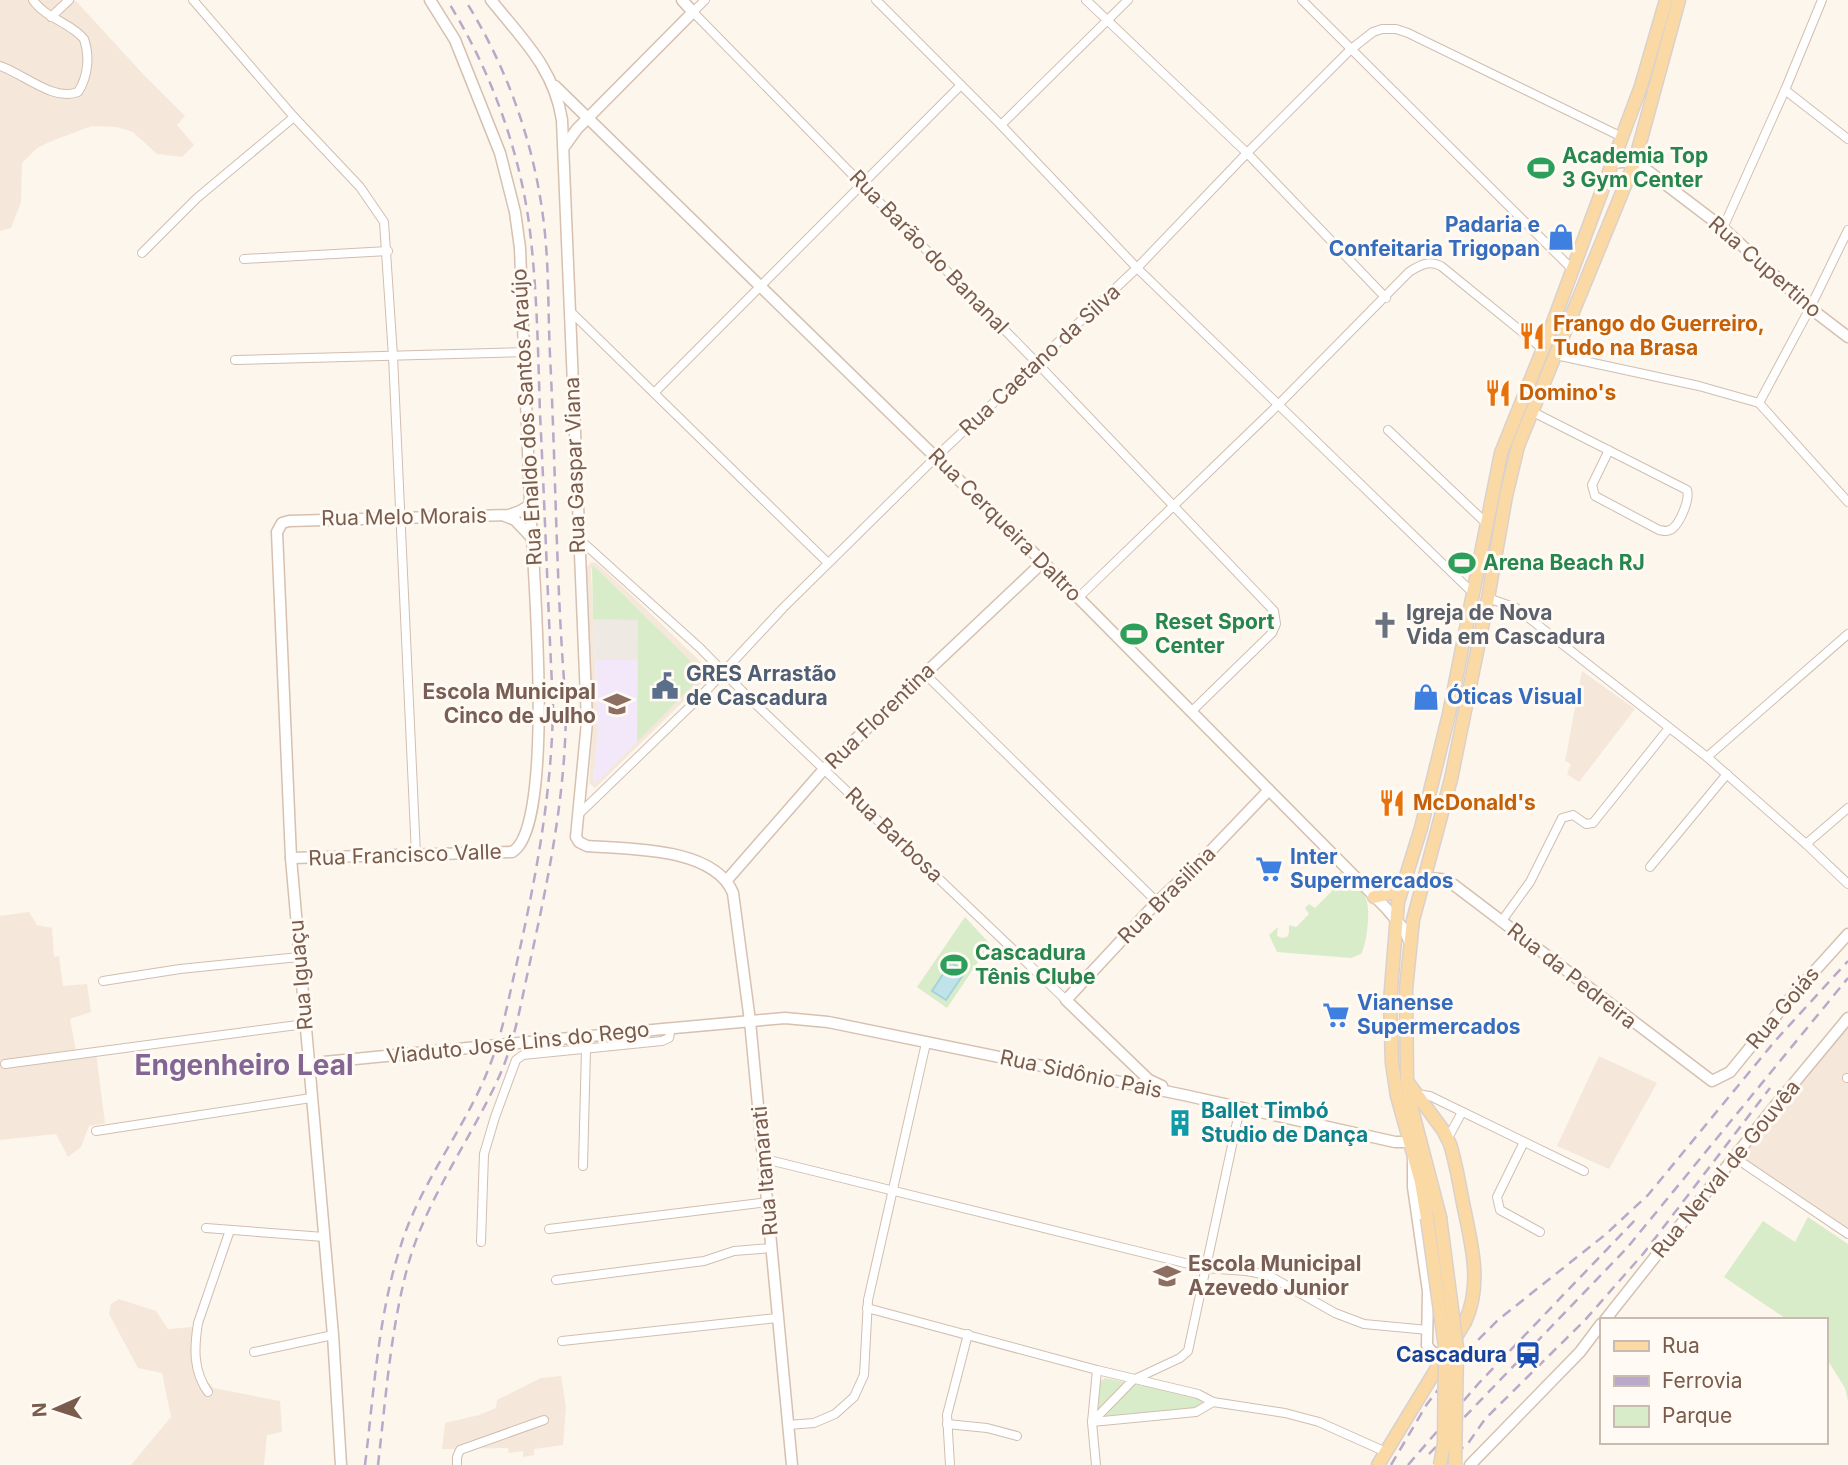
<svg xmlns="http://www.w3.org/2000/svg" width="1848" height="1465" viewBox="0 0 1848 1465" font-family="Inter,sans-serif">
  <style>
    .residential { fill: #f5e8da; fill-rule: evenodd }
    .industrial { fill: #efe9e4 }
    .education { fill: #f3e8fa }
    .green { fill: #d8ecc9 }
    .water { fill: #bfe3e8; stroke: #a5d3da; stroke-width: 2 }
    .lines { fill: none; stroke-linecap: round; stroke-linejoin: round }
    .street-casing { stroke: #d1beb0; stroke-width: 10 }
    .secondary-casing { stroke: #d6c0b0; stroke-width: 13 }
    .primary-casing { stroke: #dad1cd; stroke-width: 15 }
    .street { stroke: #fff; stroke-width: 8 }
    .secondary { stroke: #fff; stroke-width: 10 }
    .primary { stroke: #fbd9a5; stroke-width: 12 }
    .rail { stroke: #b9a8c9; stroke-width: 2.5; stroke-dasharray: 10 7; stroke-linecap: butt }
    .secondary-bridge-casing { stroke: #d6c0b0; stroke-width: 13; stroke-linecap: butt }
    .primary-bridge-casing { stroke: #dad1cd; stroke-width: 15; stroke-linecap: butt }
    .secondary-bridge { stroke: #fff; stroke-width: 10 }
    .primary-bridge { stroke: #fbd9a5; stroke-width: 12 }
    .labels { text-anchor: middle; stroke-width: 6; stroke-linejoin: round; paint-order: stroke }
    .leisure-label { font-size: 21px; font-weight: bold; fill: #27864d; stroke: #fffaf3; text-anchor: start }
    .shop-label { font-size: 21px; font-weight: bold; fill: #366cbe; stroke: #fffaf3; text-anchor: start }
    .street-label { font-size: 21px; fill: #7a5c4d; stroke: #fffaf3 }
    .food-label { font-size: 21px; font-weight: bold; fill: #c56008; stroke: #fffaf3; text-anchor: start }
    .worship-label { font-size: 21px; font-weight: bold; fill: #5b616d; stroke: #fffaf3; text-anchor: start }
    .service-label { font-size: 21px; font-weight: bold; fill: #4e5e75; stroke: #fffaf3; text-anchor: start }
    .education-label { font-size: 21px; font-weight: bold; fill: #785e54; stroke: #fffaf3; text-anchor: end }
    .culture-label { font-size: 21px; font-weight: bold; fill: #0d838f; stroke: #fffaf3; text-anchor: start }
    .transit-label { font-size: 21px; font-weight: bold; fill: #164399; stroke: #fffaf3; text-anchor: end }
    .district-label { font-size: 28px; font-weight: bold; fill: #846695; stroke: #fffaf3 }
  </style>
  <rect width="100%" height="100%" fill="#fdf6ec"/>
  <g class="residential">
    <polygon points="0,0 75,0 143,74 185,116 177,125 194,145 182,157 157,154 133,132 116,127 92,126 54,140 37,148 22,163 21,202 11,228 0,231"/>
    <path d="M591,562l5,1 27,24 89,86 -117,115 -6,-5 4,-59 -7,-156zM595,567l109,107 -109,109 -2,-2 5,-48 -7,-164z"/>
    <polygon points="1582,671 1635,709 1579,782 1567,774 1571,764 1565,761"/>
    <polygon points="29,912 37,925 52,928 54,957 59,956 63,986 87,984 91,1012 70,1019 77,1056 96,1053 105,1123 89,1126 81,1147 68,1157 56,1134 0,1140 0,916"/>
    <polygon points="1848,1022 1848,1229 1738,1158"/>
    <polygon points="1599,1056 1657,1083 1609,1169 1557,1146"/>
    <polygon points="119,1299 156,1311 168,1329 193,1327 196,1335 200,1373 213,1388 280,1401 282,1432 267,1435 264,1465 131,1465 171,1417 162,1373 138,1368 109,1314 111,1304"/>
    <polygon points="561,1376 566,1407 563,1445 534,1449 534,1455 523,1457 523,1451 509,1453 508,1448 442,1449 445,1423 479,1415 496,1408 497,1400 541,1378"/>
  </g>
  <polygon class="industrial" points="593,619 638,619 638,660 595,660"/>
  <polygon class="education" points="595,660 638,660 637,742 596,783 593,781 598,733"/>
  <g class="green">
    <polygon points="592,567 595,567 704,674 637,742 638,620 593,619"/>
    <path d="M1340,872c9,5 25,19 27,30 3,11 0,42 -6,52l-10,4 -74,-6 -8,-17 9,-8 -1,9 5,2 5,-1 2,-4v-8l7,2 13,-13 -4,-6 4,-4 6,4 17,-17 -4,-6z"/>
    <polygon points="965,917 990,944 947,1008 917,987"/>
    <polygon points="1808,1217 1848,1244 1848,1401 1845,1388 1825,1356 1825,1320 1788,1320 1724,1277 1763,1221 1795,1242"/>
    <polygon points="1105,1378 1202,1398 1202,1407 1104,1416 1094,1405 1100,1382"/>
  </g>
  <polygon class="water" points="951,962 965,972 946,1000 932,991"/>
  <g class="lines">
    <defs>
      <g id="street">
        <polyline points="193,0 294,117 360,187 384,222 393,356 416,855"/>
        <polyline points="705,0 693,12 1037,363 1274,611 1276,624 1272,633 1192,711"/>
        <polyline points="876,0 1001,125 1137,268 1474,594"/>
        <polyline points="1086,0 1247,153 1386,298"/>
        <polyline points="1302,0 1573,270"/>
        <polyline points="51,17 69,0"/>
        <path d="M0,66c24,8 54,36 78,26 10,-15 12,-36 6,-53 -14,-17 -38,-20 -51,-39"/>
        <polyline points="1785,90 1848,139"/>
        <polyline points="1001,125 1128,0"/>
        <polyline points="1723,228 1785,90 1822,0"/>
        <polyline points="142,253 197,198 294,117"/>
        <polyline points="244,259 388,251"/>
        <polyline points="570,311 828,563"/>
        <polyline points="1556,355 1699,386 1759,403 1848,502"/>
        <polyline points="235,360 524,352"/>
        <polyline points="654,393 961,85"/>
        <polyline points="1759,403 1810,308 1848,230"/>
        <path d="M1533,412l154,78c3,10 -7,33 -15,39 -5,3 -8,2 -13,1l-64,-34 -3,-11 17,-35"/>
        <polyline points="1388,430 1486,523"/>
        <polyline points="578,538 700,648 744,693 1066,1000"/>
        <path d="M1078,598l201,-194 130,-132c11,-7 19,-12 32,-6l102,83"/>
        <polyline points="1488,598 1516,608 1707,757 1806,844 1848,884"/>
        <polyline points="924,673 1157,902"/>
        <polyline points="1707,757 1848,634"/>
        <polyline points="578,815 703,694 783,608 936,457 1137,268 1247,153 1350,50 1373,32 1382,29 1396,29 1408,33 1622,137"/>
        <polyline points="1806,844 1848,808"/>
        <polyline points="1650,867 1727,774"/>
        <polyline points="1501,922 1530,882 1562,818 1573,815 1586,824 1593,823 1669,728"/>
        <polyline points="103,981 180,969 299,957"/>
        <polyline points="5,1064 305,1024"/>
        <polyline points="1847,1078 1848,1078"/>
        <polyline points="1416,1094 1430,1096 1584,1171"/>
        <polyline points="96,1131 311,1098"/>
        <polyline points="1448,1138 1462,1112"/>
        <polyline points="1524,1142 1497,1197 1500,1210 1540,1232"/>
        <polyline points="1734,1157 1848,1234"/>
        <polyline points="765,1159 1205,1268 1246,1271 1268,1275 1335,1313 1364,1324 1428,1330"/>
        <polyline points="583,1166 586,1049"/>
        <polyline points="206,1228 324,1237"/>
        <polyline points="549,1229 768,1202"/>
        <polyline points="481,1242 484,1154 495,1117 516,1060 523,1055 662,1041 669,1038 671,1028"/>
        <polyline points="556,1280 704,1261 734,1251 772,1248"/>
        <polyline points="867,1308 1097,1370 1198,1394 1213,1402 1285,1413 1319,1422 1386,1452"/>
        <polyline points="562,1341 777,1318"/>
        <polyline points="254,1352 333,1335"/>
        <path d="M208,1392c-15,-21 -14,-44 -10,-69l32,-93"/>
        <polyline points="1092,1422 1133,1380 1180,1358 1188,1351 1240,1108"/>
        <polyline points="1092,1422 1196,1412 1213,1402"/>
        <polyline points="947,1424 987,1428 1017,1436"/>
        <polyline points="788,1425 814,1423 835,1414 854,1397 864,1375 868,1300 926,1043"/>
        <polyline points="457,1465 457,1457 460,1450 544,1420"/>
        <polyline points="950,1465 947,1415 968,1334"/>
        <polyline points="1096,1465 1092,1422 1097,1370"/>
      </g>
      <g id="secondary">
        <path d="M491,0c31,39 63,68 71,120l25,602 -11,115 3,5 8,4c42,3 127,1 146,47l17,128 42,444"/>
        <polyline points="555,86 1043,562 1386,908 1404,929 1410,943"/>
        <polyline points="564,147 577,129 693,12 682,0"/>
        <polyline points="1611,163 1635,161 1723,228 1810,308 1848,337"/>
        <polyline points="505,516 515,520 532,538"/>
        <path d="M291,858l221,-6c45,-24 20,-296 18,-349 -4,-85 -6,-170 -10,-255l-5,-36 -15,-59 -45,-113 -25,-40"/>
        <polyline points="1424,878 1441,879 1454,885 1712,1081 1730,1072 1792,996 1848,934"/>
        <polyline points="727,880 825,768 1043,562"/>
        <polyline points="663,1029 785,1018 828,1022 1184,1095 1395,1142 1410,1142"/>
        <polyline points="1162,1086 1149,1080 1066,1000 1157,902 1201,861 1269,790"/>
        <path d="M1413,1156v31l15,104 -1,54c4,8 12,11 20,8"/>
        <polyline points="1605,1320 1770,1112 1848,1018"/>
        <polyline points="341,1465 333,1335 291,858 277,532 282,523 289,521 509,515 520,511 530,505"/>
        <polyline points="1470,1465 1580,1352 1601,1324"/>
      </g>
      <g id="primary">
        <polyline points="1374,897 1388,894 1405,878"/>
        <polyline points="1440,1217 1410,1102 1407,1080 1406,989 1413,920 1451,779 1488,598 1506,496 1518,446 1635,161 1679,0"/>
        <polyline points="1427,1218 1421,1182 1397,1096 1392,1063 1390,1002 1398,902 1421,828 1449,714 1501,453 1543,349 1641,86 1666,0"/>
        <path d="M1378,1465l87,-143c18,-39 6,-79 -2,-119 -4,-20 -7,-40 -13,-59l-7,-14 -34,-46"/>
      </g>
    </defs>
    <use href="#street" class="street-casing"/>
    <use href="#secondary" class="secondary-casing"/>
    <use href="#primary" class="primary-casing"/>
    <use href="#street" class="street"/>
    <use href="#secondary" class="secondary"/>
    <use href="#primary" class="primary"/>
    <g class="rail">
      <polyline points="1429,1454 1627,1248 1848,978"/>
      <path d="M365,1465c9,-73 13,-150 36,-220 20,-64 65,-117 89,-180 13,-33 19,-69 27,-103 19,-85 35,-169 36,-257 -5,-97 -8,-194 -13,-291 -2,-64 -3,-128 -11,-191 -11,-78 -40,-156 -82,-223"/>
      <path d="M378,1465c8,-68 13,-144 33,-210 21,-66 64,-122 91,-185 14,-34 20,-73 28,-108 19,-86 36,-169 36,-257 -10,-116 -10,-233 -16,-350 -2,-40 -1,-81 -5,-121 -8,-83 -36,-164 -80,-234"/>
      <polyline points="1391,1465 1427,1404 1474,1344 1498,1320 1606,1234 1648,1195 1775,1041 1848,961"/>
      <polyline points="1408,1465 1479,1383 1636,1219"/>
      <polyline points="1443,1465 1469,1442 1485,1419 1585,1320 1643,1254 1770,1088"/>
    </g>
    <defs>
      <polyline id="secondary-bridge" points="324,1062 663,1029"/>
      <g id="primary-bridge">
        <polyline points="1440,1217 1457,1348 1455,1465"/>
        <polyline points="1427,1218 1445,1347 1444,1443 1440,1465"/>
      </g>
    </defs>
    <use href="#secondary-bridge" class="secondary-bridge-casing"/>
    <use href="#primary-bridge" class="primary-bridge-casing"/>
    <use href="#secondary-bridge" class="secondary-bridge"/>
    <use href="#primary-bridge" class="primary-bridge"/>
  </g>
  <defs>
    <symbol id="stadium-bare" viewBox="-9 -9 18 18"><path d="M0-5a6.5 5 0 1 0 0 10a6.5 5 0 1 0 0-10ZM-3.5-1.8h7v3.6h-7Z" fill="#2e9e5b" stroke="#fffaf3" stroke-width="2.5" paint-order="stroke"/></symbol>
    <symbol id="shop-bare" viewBox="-9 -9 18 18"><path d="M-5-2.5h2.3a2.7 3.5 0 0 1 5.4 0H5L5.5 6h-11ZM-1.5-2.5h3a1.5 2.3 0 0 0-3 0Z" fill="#3f7fe0" stroke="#fffaf3" stroke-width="2.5" paint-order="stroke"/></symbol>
    <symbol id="restaurant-bare" viewBox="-9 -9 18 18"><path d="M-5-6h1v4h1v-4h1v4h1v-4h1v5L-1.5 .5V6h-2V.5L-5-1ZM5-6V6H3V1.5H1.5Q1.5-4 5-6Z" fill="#e8710a" stroke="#fffaf3" stroke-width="2.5" paint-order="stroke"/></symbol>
    <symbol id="church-bare" viewBox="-9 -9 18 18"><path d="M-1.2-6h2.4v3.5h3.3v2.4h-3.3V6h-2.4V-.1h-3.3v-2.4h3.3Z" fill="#6b7280" stroke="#fffaf3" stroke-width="2.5" paint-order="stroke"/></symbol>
    <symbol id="civic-bare" viewBox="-9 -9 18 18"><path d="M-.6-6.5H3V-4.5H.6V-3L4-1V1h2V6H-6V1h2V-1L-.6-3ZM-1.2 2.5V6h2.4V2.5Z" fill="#5c6f8a" stroke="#fffaf3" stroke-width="2.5" paint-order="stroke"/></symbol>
    <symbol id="school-bare" viewBox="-9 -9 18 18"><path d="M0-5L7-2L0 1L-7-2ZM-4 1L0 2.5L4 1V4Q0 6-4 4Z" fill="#8d6e63" stroke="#fffaf3" stroke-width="2.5" paint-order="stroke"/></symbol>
    <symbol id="supermarket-bare" viewBox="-9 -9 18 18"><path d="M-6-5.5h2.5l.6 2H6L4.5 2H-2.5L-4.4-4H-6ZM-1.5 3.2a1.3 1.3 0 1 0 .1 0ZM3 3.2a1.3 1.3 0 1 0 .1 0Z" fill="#3f7fe0" stroke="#fffaf3" stroke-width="2.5" paint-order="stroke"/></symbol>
    <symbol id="building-bare" viewBox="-9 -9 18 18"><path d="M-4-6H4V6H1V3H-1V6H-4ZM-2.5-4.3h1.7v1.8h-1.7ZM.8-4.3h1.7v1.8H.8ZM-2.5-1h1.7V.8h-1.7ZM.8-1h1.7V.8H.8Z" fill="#0f9aa8" stroke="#fffaf3" stroke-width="2.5" paint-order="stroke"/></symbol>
    <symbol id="station-bare" viewBox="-9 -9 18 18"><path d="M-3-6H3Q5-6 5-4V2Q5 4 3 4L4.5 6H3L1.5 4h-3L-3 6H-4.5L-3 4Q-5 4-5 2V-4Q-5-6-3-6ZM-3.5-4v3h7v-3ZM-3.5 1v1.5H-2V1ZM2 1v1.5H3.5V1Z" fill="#1a4fb4" stroke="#fffaf3" stroke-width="2.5" paint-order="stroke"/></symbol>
  </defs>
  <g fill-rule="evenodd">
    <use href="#stadium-bare" x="1522" y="149" width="38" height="38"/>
    <use href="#shop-bare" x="1542" y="218" width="38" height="38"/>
    <use href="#restaurant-bare" x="1513" y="317" width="38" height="38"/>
    <use href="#restaurant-bare" x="1479" y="374" width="38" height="38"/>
    <use href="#stadium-bare" x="1443" y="544" width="38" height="38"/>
    <use href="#church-bare" x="1366" y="606" width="38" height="38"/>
    <use href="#stadium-bare" x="1115" y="615" width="38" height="38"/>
    <use href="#civic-bare" x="646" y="667" width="38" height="38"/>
    <use href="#shop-bare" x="1407" y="678" width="38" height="38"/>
    <use href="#school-bare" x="598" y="685" width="38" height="38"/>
    <use href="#restaurant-bare" x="1373" y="784" width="38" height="38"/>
    <use href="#supermarket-bare" x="1250" y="850" width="38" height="38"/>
    <use href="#stadium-bare" x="935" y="946" width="38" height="38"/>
    <use href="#supermarket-bare" x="1317" y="996" width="38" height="38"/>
    <use href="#building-bare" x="1161" y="1104" width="38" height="38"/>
    <use href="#school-bare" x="1148" y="1257" width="38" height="38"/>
    <use href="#station-bare" x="1509" y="1336" width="38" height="38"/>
  </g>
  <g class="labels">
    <g class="leisure-label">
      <text x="1562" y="163">Academia Top<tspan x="1562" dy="24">3 Gym Center</tspan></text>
      <text x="1483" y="570">Arena Beach RJ</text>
      <text x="1155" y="629">Reset Sport<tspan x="1155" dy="24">Center</tspan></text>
      <text x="975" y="960">Cascadura<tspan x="975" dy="24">Tênis Clube</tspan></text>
    </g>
    <g class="shop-label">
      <text x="1540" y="232" text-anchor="end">Padaria e<tspan x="1540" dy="24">Confeitaria Trigopan</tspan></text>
      <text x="1447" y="704">Óticas Visual</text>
      <text x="1290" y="864">Inter<tspan x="1290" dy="24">Supermercados</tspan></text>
      <text x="1357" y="1010">Vianense<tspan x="1357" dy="24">Supermercados</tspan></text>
    </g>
    <g class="street-label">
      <text transform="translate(929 252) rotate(46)" y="7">Rua Barão do Bananal</text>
      <text transform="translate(1765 267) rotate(41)" y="7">Rua Cupertino</text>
      <text transform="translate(1040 360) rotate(-43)" y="7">Rua Caetano da Silva</text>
      <text transform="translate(527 417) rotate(-93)" y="7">Rua Enaldo dos Santos Araújo</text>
      <text transform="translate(575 465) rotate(-92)" y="7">Rua Gaspar Viana</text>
      <text transform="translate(404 517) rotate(-1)" y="7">Rua Melo Morais</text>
      <text transform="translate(1005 525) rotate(45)" y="7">Rua Cerqueira Daltro</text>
      <text transform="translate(880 716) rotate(-44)" y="7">Rua Florentina</text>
      <text transform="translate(894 835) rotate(44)" y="7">Rua Barbosa</text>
      <text transform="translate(405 855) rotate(-2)" y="7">Rua Francisco Valle</text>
      <text transform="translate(1167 895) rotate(-45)" y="7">Rua Brasilina</text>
      <text transform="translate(301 975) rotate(-95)" y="7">Rua Iguaçu</text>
      <text transform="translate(1572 976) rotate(38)" y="7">Rua da Pedreira</text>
      <text transform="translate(1783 1008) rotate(-50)" y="7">Rua Goiás</text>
      <text transform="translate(518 1043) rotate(-6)" y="7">Viaduto José Lins do Rego</text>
      <text transform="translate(1081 1074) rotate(12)" y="7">Rua Sidônio Pais</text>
      <text transform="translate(1726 1169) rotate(-51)" y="7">Rua Nerval de Gouvêa</text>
      <text transform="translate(765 1171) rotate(-95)" y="7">Rua Itamarati</text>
    </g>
    <g class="food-label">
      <text x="1553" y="331">Frango do Guerreiro,<tspan x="1553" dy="24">Tudo na Brasa</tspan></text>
      <text x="1519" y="400">Domino's</text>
      <text x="1413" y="810">McDonald's</text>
    </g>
    <g class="worship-label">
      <text x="1406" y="620">Igreja de Nova<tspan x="1406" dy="24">Vida em Cascadura</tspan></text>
    </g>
    <g class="service-label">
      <text x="686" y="681">GRES Arrastão<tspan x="686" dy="24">de Cascadura</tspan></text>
    </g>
    <g class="education-label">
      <text x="596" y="699">Escola Municipal<tspan x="596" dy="24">Cinco de Julho</tspan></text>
      <text x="1188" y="1271" text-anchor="start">Escola Municipal<tspan x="1188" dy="24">Azevedo Junior</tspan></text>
    </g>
    <g class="culture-label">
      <text x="1201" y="1118">Ballet Timbó<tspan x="1201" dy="24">Studio de Dança</tspan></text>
    </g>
    <g class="transit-label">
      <text x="1507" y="1362">Cascadura</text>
    </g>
    <g class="district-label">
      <text x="244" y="1075">Engenheiro Leal</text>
    </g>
  </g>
  <rect x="1600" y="1318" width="228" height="126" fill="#fffaf3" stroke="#cabbb1" stroke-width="2"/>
  <rect x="1614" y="1341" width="35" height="10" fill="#fbd9a5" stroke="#cabbb1" stroke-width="2"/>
  <text x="1662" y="1353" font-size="21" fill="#7a5c4d">Rua</text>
  <rect x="1614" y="1376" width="35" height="10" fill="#b9a8c9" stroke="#cabbb1" stroke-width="2"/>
  <text x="1662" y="1388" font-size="21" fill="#7a5c4d">Ferrovia</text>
  <rect x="1614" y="1406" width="35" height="21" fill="#d8ecc9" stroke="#cabbb1" stroke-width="2"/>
  <text x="1662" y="1423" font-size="21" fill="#7a5c4d">Parque</text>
  <g transform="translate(56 1409) rotate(267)" stroke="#fffaf3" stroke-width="5" paint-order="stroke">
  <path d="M0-5L12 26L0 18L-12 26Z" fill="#7a5c4d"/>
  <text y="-10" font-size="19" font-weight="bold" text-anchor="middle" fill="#7a5c4d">N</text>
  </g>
</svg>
